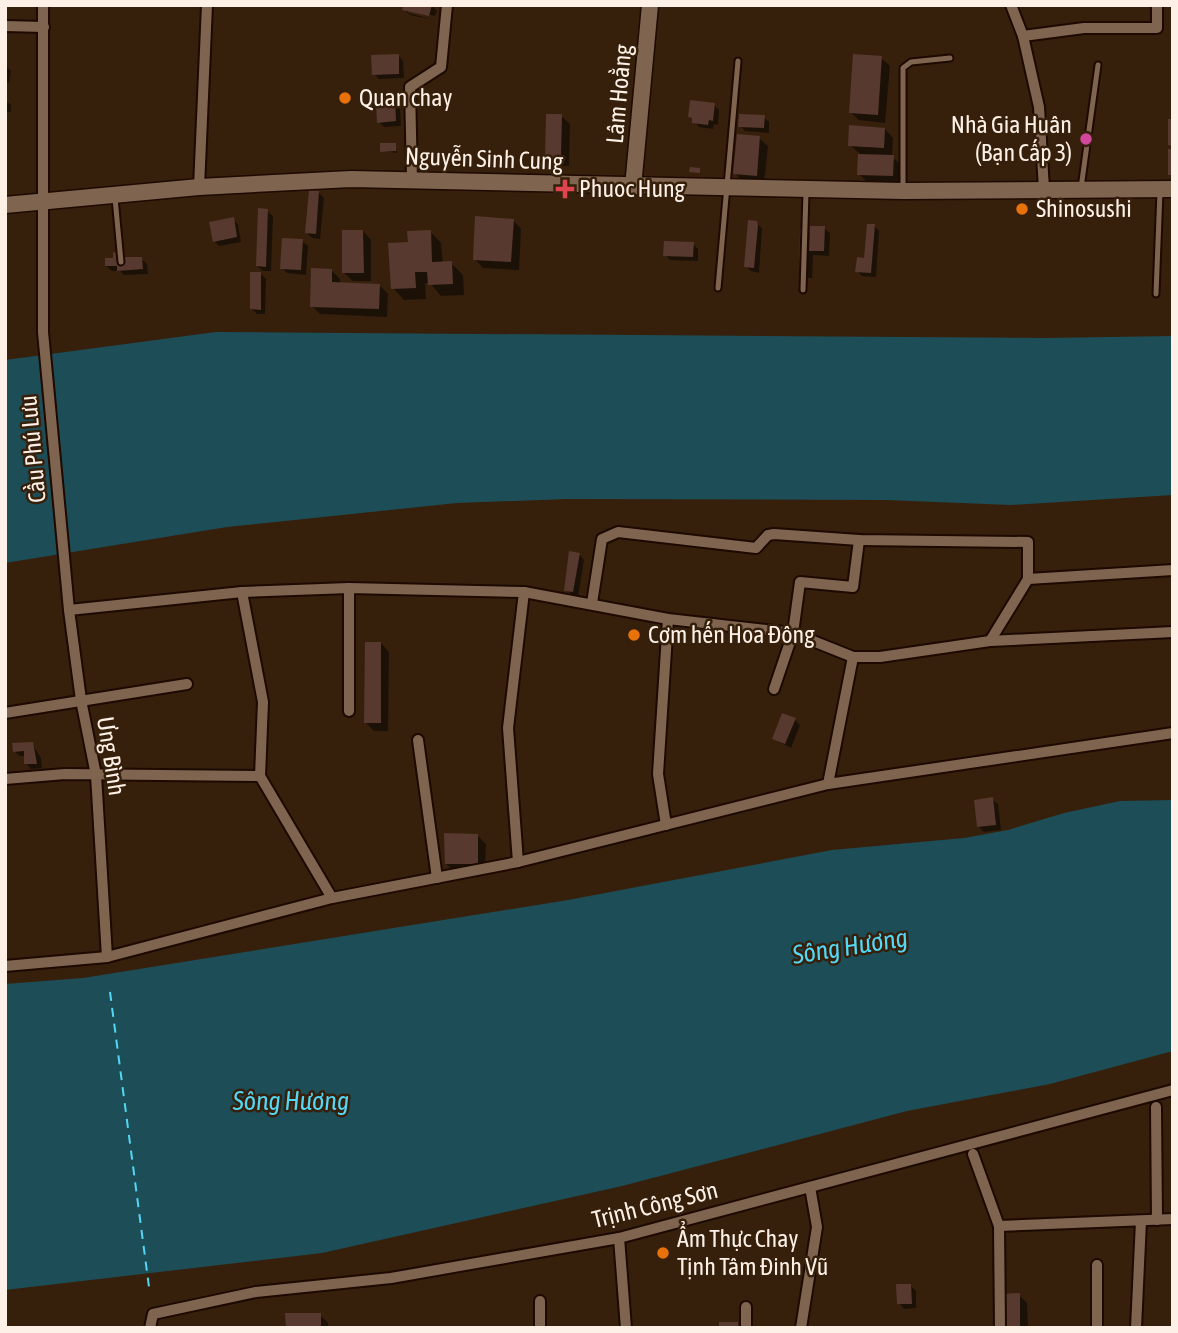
<svg xmlns="http://www.w3.org/2000/svg" width="1178" height="1333" viewBox="0 0 1178 1333" font-family="'Asap Condensed',sans-serif">
  <style>
    .water { fill: #1d4d57 }
    .pier { fill: #36200c }
    .shadow { fill: #0007 }
    .lines { fill: none; stroke-linecap: round; stroke-linejoin: round }
    .ferry { stroke: #53d7f4; stroke-width: 2; stroke-dasharray: 9 7; stroke-linecap: butt }
    .building { fill: #57392f }
    .lane-casing { stroke: #1d0900; stroke-width: 9 }
    .street-casing { stroke: #1d0900; stroke-width: 14 }
    .secondary-casing { stroke: #1d0900; stroke-width: 19 }
    .lane { stroke: #7f654f; stroke-width: 5 }
    .street { stroke: #7f654f; stroke-width: 10 }
    .secondary { stroke: #7f654f; stroke-width: 16 }
    .food-dot { fill: #e8710a; stroke: #36200c; stroke-width: 2.5 }
    .hotel-dot { fill: #d1479c; stroke: #36200c; stroke-width: 2.5 }
    .health-dot { fill: #e0444e; stroke: #36200c; stroke-width: 2.5 }
    .labels { text-anchor: middle; stroke-width: 5; stroke-linejoin: round; paint-order: stroke }
    .street-label { font-size: 24px; fill: #fdf1e7; stroke: #36200c }
    .poi-label { font-size: 24px; fill: #fdf1e7; stroke: #36200c; text-anchor: start }
    .water-label { font-size: 26px; font-style: italic; fill: #53d7f4; stroke: #36200c }
  </style>
  <rect width="100%" height="100%" fill="#36200c"/>
  <g class="water">
    <polygon points="216,332 1045,338 1173,336 1173,495 1011,505 886,500 567,499 457,503 227,527 5,563 5,360"/>
    <polygon points="1173,800 1173,1051 1050,1084 907,1111 622,1186 322,1253 5,1290 5,984 83,978 568,900 832,850 964,838 1008,830 1064,813 1120,801"/>
  </g>
  <polygon class="pier" points="51,354 70,551 57,554 39,356"/>
  <g class="shadow">
    <polygon points="431,5 437,11 435,16 408,9 408,13 434,20 410,15 404,9"/>
    <polygon points="398,55 403,61 404,78 379,79 374,74"/>
    <polygon points="881,58 890,66 885,123 859,120 850,112"/>
    <polygon points="5,65 11,71 9,83 5,82"/>
    <polygon points="5,100 11,105 11,112 5,112"/>
    <polygon points="394,102 400,107 401,126 384,127 379,122"/>
    <polygon points="714,105 719,110 718,125 714,124 713,129 699,127 690,116"/>
    <polygon points="561,116 570,124 569,166 555,166 547,157"/>
    <polygon points="764,117 769,122 769,133 745,131 740,126"/>
    <polygon points="885,129 893,138 892,157 902,165 901,184 867,182 859,174 860,154 850,145"/>
    <polygon points="759,138 768,146 764,184 743,182 735,173"/>
    <polygon points="395,144 397,153 382,151"/>
    <polygon points="318,192 324,198 320,239 312,238 307,233"/>
    <polygon points="267,211 273,216 271,271 263,271 257,266"/>
    <polygon points="233,219 238,225 241,242 219,246 214,241"/>
    <polygon points="513,220 521,229 519,270 483,268 475,259"/>
    <polygon points="756,223 762,228 759,273 751,271 746,266"/>
    <polygon points="874,226 879,231 876,277 862,276 857,271 866,260"/>
    <polygon points="824,228 830,233 829,256 813,255 812,278 806,278 801,272 808,231 811,234"/>
    <polygon points="363,231 371,240 371,281 353,281 344,273"/>
    <polygon points="430,231 441,243 443,264 451,263 463,275 464,295 441,296 430,283 425,283 426,299 404,300 393,288 410,244"/>
    <polygon points="302,241 308,246 306,275 287,273 282,268"/>
    <polygon points="693,244 698,249 698,261 670,260 665,255"/>
    <polygon points="116,256 120,259 141,259 147,264 148,274 124,275 120,271 112,271 106,266"/>
    <polygon points="332,271 340,279 340,284 379,285 388,294 387,317 320,314 312,306"/>
    <polygon points="261,274 266,279 265,314 257,314 252,309"/>
    <polygon points="579,554 584,560 578,597 566,591"/>
    <polygon points="381,643 389,652 388,731 374,731 365,722"/>
    <polygon points="795,720 800,725 791,748 774,739"/>
    <polygon points="32,744 41,758 42,768 31,769 26,763 25,756 20,756 14,751"/>
    <polygon points="992,799 998,804 1001,830 984,832 978,826"/>
    <polygon points="477,835 486,844 485,872 455,872 446,864"/>
    <polygon points="910,1285 916,1291 916,1308 904,1309 899,1303"/>
    <polygon points="1019,1295 1027,1303 1028,1328 1004,1328"/>
    <polygon points="320,1315 328,1323 328,1328 287,1328"/>
  </g>
  <g class="lines">
    <polyline class="ferry" points="110,992 149,1287"/>
  </g>
  <g class="building">
    <polygon points="404,5 432,5 429,16 402,10"/>
    <polygon points="399,54 399,74 372,75 371,55"/>
    <polygon points="853,54 882,56 878,115 849,113"/>
    <polygon points="395,100 396,121 377,123 376,101"/>
    <polygon points="690,100 715,103 713,121 709,120 708,125 692,123 692,118 688,117"/>
    <polygon points="546,114 562,114 561,158 545,158"/>
    <polygon points="739,114 765,115 764,128 738,127"/>
    <polygon points="1168,119 1173,119 1173,146 1168,145"/>
    <polygon points="849,125 885,128 884,148 848,146"/>
    <polygon points="737,134 760,136 757,176 733,174"/>
    <polygon points="380,143 396,143 396,151 380,152"/>
    <rect x="1168" y="149" width="5" height="26"/>
    <polygon points="858,154 894,155 893,176 857,175"/>
    <polygon points="690,167 700,168 700,173 689,172"/>
    <polygon points="309,190 319,191 316,234 305,233"/>
    <polygon points="258,208 268,209 266,267 256,266"/>
    <polygon points="475,216 514,219 511,262 473,260"/>
    <polygon points="234,217 237,237 213,242 209,222"/>
    <polygon points="748,220 757,221 758,226 754,268 744,267"/>
    <polygon points="867,224 875,224 871,273 855,272 857,257 864,258"/>
    <polygon points="810,226 825,226 824,251 809,251"/>
    <polygon points="800,229 808,229 808,273 799,273"/>
    <polygon points="342,230 363,230 364,273 342,273"/>
    <polygon points="431,230 432,262 452,261 453,284 428,285 427,272 415,272 416,288 391,289 388,243 408,242 407,231"/>
    <polygon points="282,238 303,239 301,270 280,269"/>
    <polygon points="664,241 694,242 693,257 663,256"/>
    <polygon points="113,252 117,253 117,257 142,257 143,269 117,271 117,266 105,266 105,258 113,258"/>
    <polygon points="311,268 332,269 332,282 380,284 379,309 310,307"/>
    <polygon points="250,272 261,272 261,310 250,309"/>
    <polygon points="569,551 580,553 573,592 564,591"/>
    <polygon points="365,642 381,642 381,723 364,723"/>
    <polygon points="782,713 796,718 785,744 772,739"/>
    <polygon points="33,742 37,764 24,764 24,751 13,752 12,743"/>
    <polygon points="993,797 996,825 977,827 974,800"/>
    <polygon points="444,833 478,834 478,864 445,864"/>
    <polygon points="896,1284 911,1284 912,1304 897,1304"/>
    <polygon points="1020,1293 1020,1328 1002,1328 1002,1294"/>
    <polygon points="285,1313 321,1313 321,1328 286,1328"/>
    <rect x="719" y="1322" width="19" height="6"/>
  </g>
  <g class="lines">
    <defs>
      <g id="lane">
        <polyline points="1081,188 1098,65"/>
        <polyline points="903,190 903,68 911,62 950,58"/>
        <polyline points="115,198 121,262"/>
        <polyline points="718,288 738,61"/>
        <polyline points="803,290 806,193"/>
        <polyline points="1156,294 1160,192"/>
      </g>
      <g id="street">
        <polyline points="43,5 43,332 69,610 81,700 96,775 107,957"/>
        <polyline points="1011,5 1023,36 1039,107 1044,189"/>
        <polyline points="5,26 44,27"/>
        <polyline points="1023,36 1084,28 1157,28 1157,5"/>
        <polyline points="412,179 410,87 441,67 447,5"/>
        <polyline points="199,187 207,5"/>
        <polyline points="1028,579 1173,570"/>
        <polyline points="242,592 263,702 260,776 332,898"/>
        <polyline points="592,603 602,539 618,532 756,548 768,535 774,534 859,540 1028,542 1028,579 990,641"/>
        <polyline points="69,610 242,592 349,588 524,592 668,619 793,633 853,657 880,657 990,641 1173,632"/>
        <polyline points="774,689 793,633 800,582 853,587 859,540"/>
        <polyline points="349,711 349,588"/>
        <polyline points="5,713 187,684"/>
        <polyline points="418,740 437,878"/>
        <polyline points="5,779 65,774 260,776"/>
        <polyline points="828,784 853,657"/>
        <polyline points="666,825 658,774 668,619"/>
        <polyline points="518,862 508,728 524,592"/>
        <polyline points="5,966 107,957 332,898 518,862 828,784 1173,733"/>
        <polyline points="1156,1107 1157,1220"/>
        <polyline points="973,1154 999,1226 1000,1328"/>
        <polyline points="999,1226 1173,1219"/>
        <polyline points="619,1238 626,1328"/>
        <polyline points="1097,1265 1097,1328"/>
        <polyline points="540,1301 540,1328"/>
        <polyline points="150,1328 153,1314 256,1292 391,1278 619,1238 1173,1090"/>
        <polyline points="746,1328 746,1307"/>
        <polyline points="801,1328 817,1227 810,1187"/>
        <polyline points="1136,1328 1141,1221"/>
      </g>
      <g id="secondary">
        <polyline points="633,187 650,5"/>
        <polyline points="5,205 199,187 351,179 903,191 1173,189"/>
      </g>
    </defs>
    <use href="#lane" class="lane-casing"/>
    <use href="#street" class="street-casing"/>
    <use href="#secondary" class="secondary-casing"/>
    <use href="#lane" class="lane"/>
    <use href="#street" class="street"/>
    <use href="#secondary" class="secondary"/>
  </g>
  <g class="food-dot">
    <circle cx="345" cy="98" r="7"/>
    <circle cx="1022" cy="209" r="7"/>
    <circle cx="634" cy="635" r="7"/>
    <circle cx="663" cy="1253" r="7"/>
  </g>
  <circle class="hotel-dot" cx="1086" cy="139" r="7"/>
  <path class="health-dot" d="M561.5 178.5h7v7h7v7h-7v7h-7v-7h-7v-7h7z"/>
  <g class="labels">
    <g class="street-label">
      <text transform="translate(619 94) rotate(-85)" y="8">Lâm Hoằng</text>
      <text transform="translate(484 159) rotate(2)" y="8">Nguyễn Sinh Cung</text>
      <text transform="translate(33 449) rotate(-95)" y="8">Cầu Phú Lưu</text>
      <text transform="translate(111 756) rotate(81)" y="8">Ưng Bình</text>
      <text transform="translate(655 1205) rotate(-14)" y="8">Trịnh Công Sơn</text>
    </g>
    <g class="poi-label">
      <text x="359" y="106">Quan chay</text>
      <text x="1072" y="133" text-anchor="end">Nhà Gia Huân<tspan x="1072" dy="28">(Bạn Cấp 3)</tspan></text>
      <text x="579" y="197">Phuoc Hung</text>
      <text x="1036" y="217">Shinosushi</text>
      <text x="648" y="643">Cơm hến Hoa Đông</text>
      <text x="677" y="1247">Ẩm Thực Chay<tspan x="677" dy="28">Tịnh Tâm Đinh Vũ</tspan></text>
    </g>
    <g class="water-label">
      <text transform="translate(850 946) rotate(-9)" y="9">Sông Hương</text>
      <text x="291" y="1110">Sông Hương</text>
    </g>
  </g>
  <rect width="1178" height="1333" fill="none" stroke="#fdf1e7" stroke-width="14"/>
</svg>
